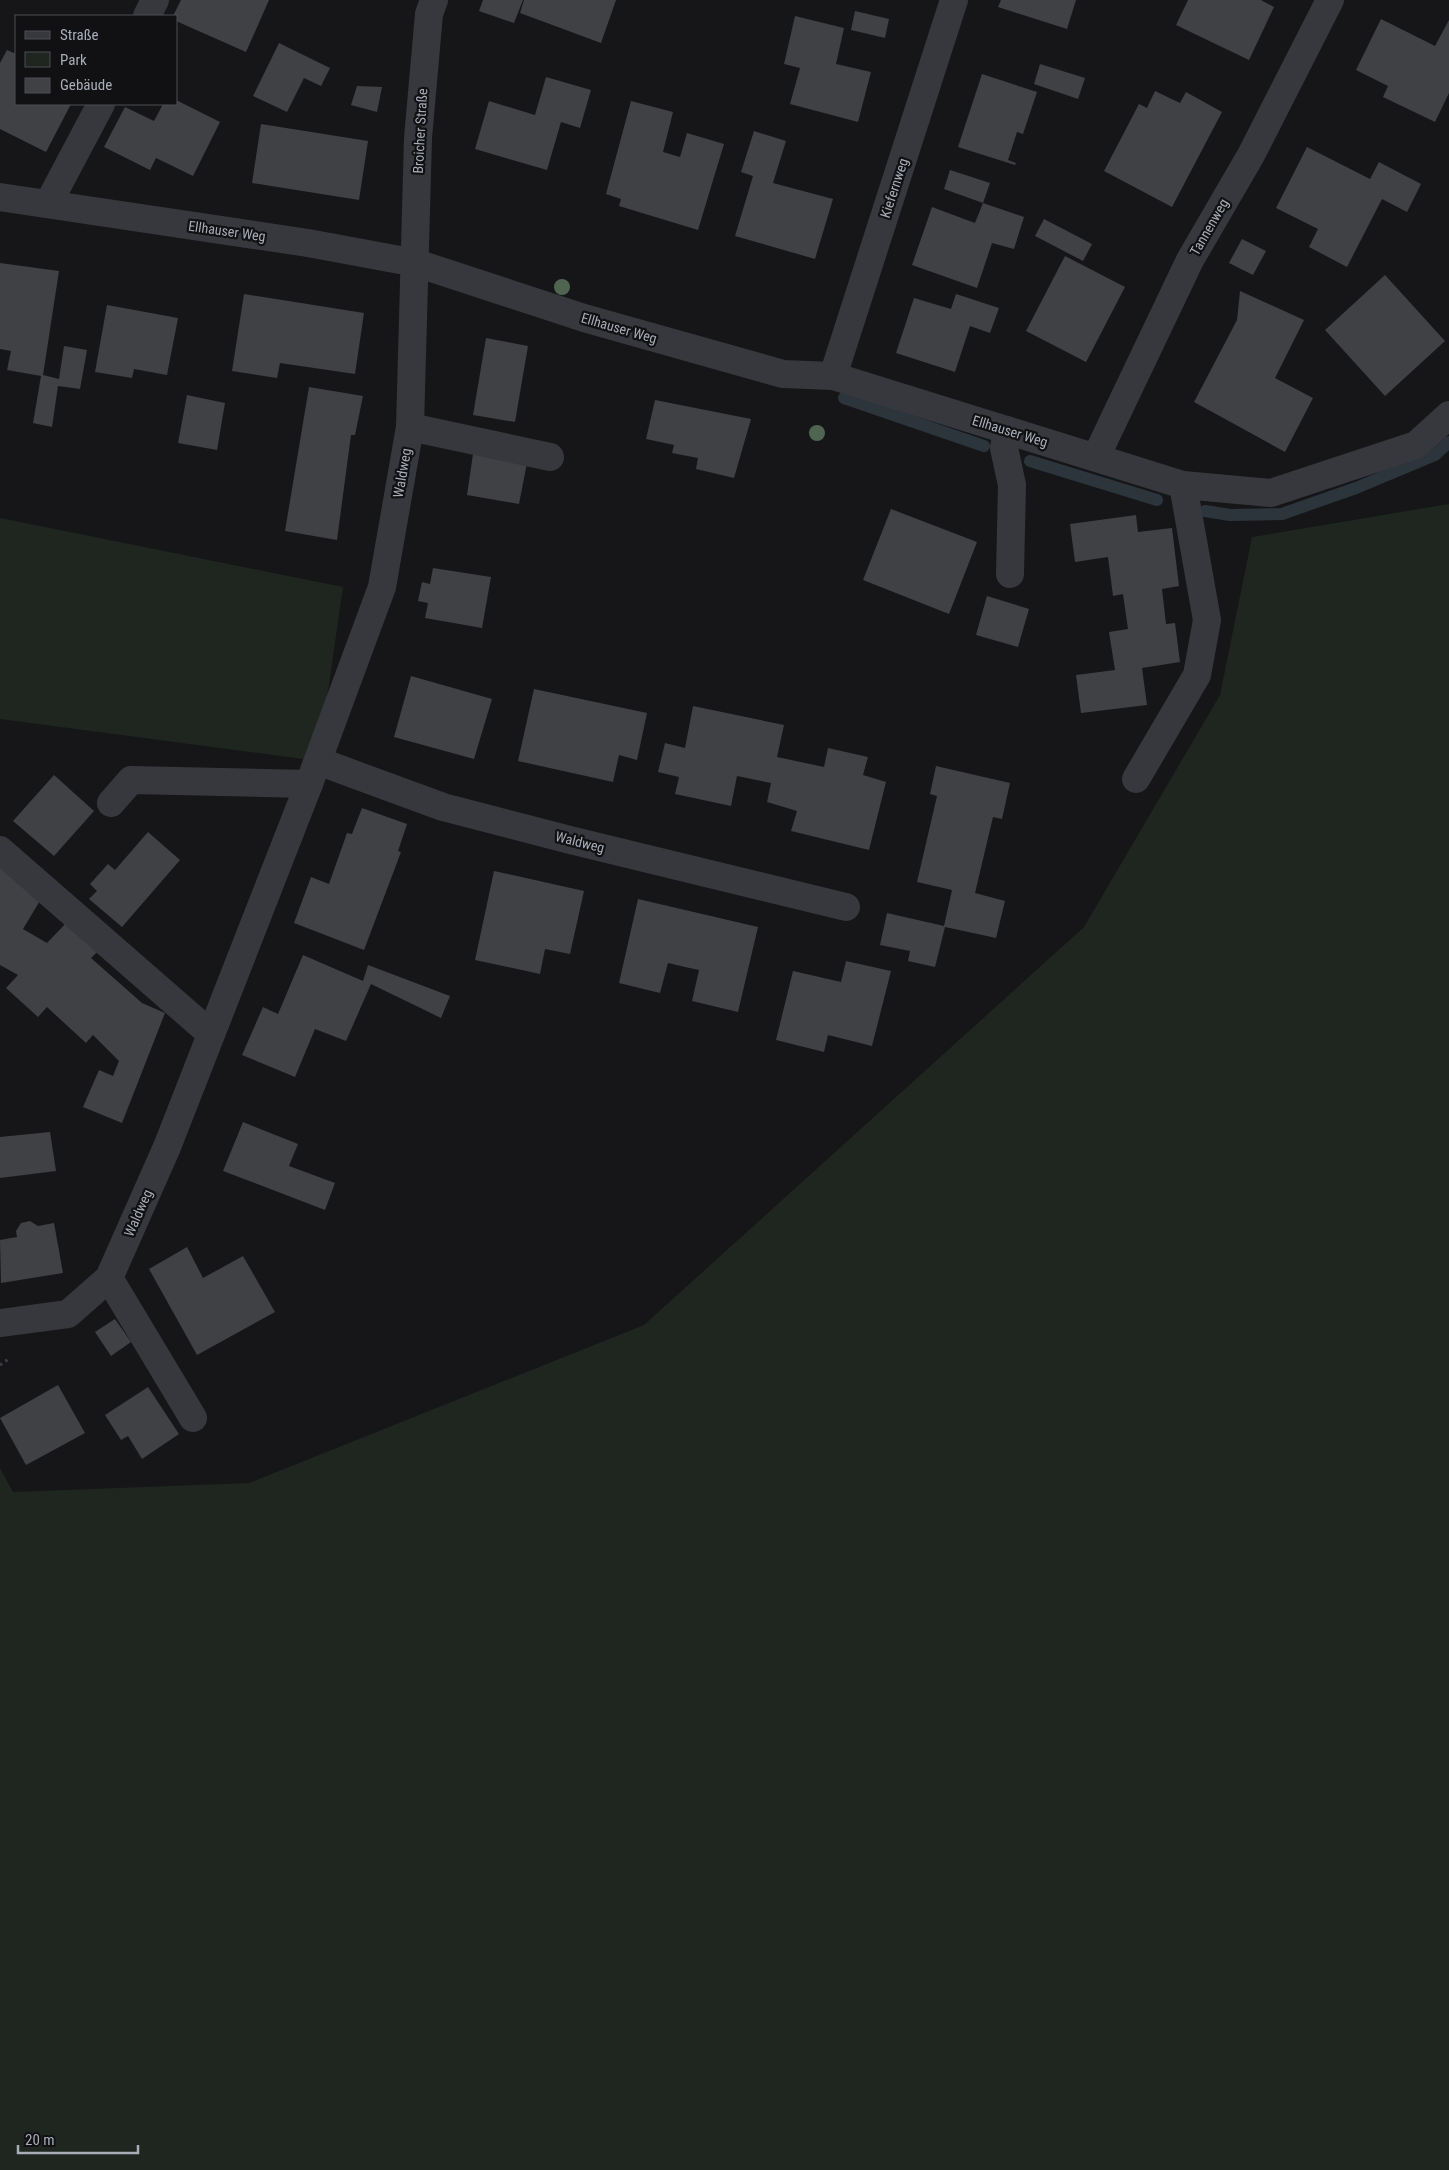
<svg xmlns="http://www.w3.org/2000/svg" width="1449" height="2170" viewBox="0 0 1449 2170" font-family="'Roboto Condensed',sans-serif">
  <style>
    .green { fill: #1e261f }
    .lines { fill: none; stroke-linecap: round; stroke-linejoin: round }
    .stream { stroke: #2c353c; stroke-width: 12 }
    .building { fill: #404145 }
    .path { stroke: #3d3f44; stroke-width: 3; stroke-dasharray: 2.5 4; stroke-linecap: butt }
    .minor { stroke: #37383d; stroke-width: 28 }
    .tree { fill: #506452 }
    .labels { text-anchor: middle; stroke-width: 4.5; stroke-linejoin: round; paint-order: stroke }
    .street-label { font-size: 14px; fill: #a8adb8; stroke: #111113 }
  </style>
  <rect width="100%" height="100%" fill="#161618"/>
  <g class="green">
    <polygon points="1449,504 1449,2170 0,2170 0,1468 13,1492 249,1483 644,1325 1084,927 1220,695 1252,537"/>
    <polygon points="0,518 343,587 318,761 0,719"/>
  </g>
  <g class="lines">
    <g class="stream">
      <polyline points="844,398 984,446"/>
      <polyline points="1030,461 1157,500"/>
      <polyline points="1205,511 1230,515 1282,514 1356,488 1435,455 1449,442"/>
    </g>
  </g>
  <g class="building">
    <polygon points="181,0 269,0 246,52 176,21 176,16 173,16"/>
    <polygon points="483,0 523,0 514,23 479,11"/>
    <polygon points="524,0 616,0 601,43 520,13"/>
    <polygon points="1001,0 1076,0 1067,29 998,7"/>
    <polygon points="1188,0 1261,0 1274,7 1249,60 1176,25"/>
    <polygon points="855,11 889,19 885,38 851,30"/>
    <polygon points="795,16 844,28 836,64 871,72 858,122 790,104 800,68 784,64"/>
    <polygon points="1381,19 1435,46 1449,20 1449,93 1435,122 1383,97 1388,86 1356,70"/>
    <polygon points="279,43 330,68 321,86 304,78 287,112 253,96"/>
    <polygon points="7,50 16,54 16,104 71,104 46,152 0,129 0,63"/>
    <polygon points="1040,64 1085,78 1078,99 1034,84"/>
    <polygon points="982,74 1037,92 1023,134 1017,132 1008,160 1016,163 1015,165 958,147"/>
    <polygon points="546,77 591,90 580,128 561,122 547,170 475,149 489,101 535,115"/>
    <polygon points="357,86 382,87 377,112 351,105"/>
    <polygon points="1155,91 1180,103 1186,92 1222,112 1172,207 1104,171 1139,104 1147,108"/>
    <polygon points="176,100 220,122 193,176 156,158 150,170 104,147 125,107 154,121 163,104 176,104"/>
    <polygon points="631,101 673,112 663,152 680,157 687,133 724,144 698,230 619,206 621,199 606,194"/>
    <polygon points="261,124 368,141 359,200 252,183"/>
    <polygon points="754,131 786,141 773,183 833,199 815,259 735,236 753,176 741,172"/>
    <polygon points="1307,147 1370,179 1379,162 1421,184 1407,212 1382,199 1347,267 1309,247 1318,229 1276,208"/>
    <polygon points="950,170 990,183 983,203 944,189"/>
    <polygon points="983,203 1024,217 1014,249 992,243 977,288 912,265 932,207 975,223"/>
    <polygon points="1044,219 1092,244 1083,261 1035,236"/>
    <polygon points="1242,239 1266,251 1253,275 1229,263"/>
    <polygon points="1065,256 1125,287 1086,362 1026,331"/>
    <polygon points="0,263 59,271 43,375 59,379 64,346 87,350 80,389 58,386 52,427 33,423 41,376 7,370 11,351 0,349"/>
    <polygon points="1385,275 1445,341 1385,396 1325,330"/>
    <polygon points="1240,291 1304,320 1275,378 1313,398 1285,452 1194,402 1237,320"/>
    <polygon points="244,294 364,313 355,374 280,363 277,378 232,371"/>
    <polygon points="956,294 999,308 990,333 970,326 955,372 896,353 914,298 951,309"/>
    <polygon points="107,305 178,318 167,375 134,369 132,378 95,372"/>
    <polygon points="486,338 528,346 515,422 473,415"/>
    <polygon points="309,387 363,396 355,435 351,435 337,540 285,531"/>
    <polygon points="187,395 225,403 217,450 178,443"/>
    <polygon points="655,400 751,419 734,478 696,469 698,458 672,453 674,445 646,439"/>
    <polygon points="473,454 527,463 519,504 467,495"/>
    <polygon points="891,509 977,542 949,614 863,580"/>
    <polygon points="1136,515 1138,532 1172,528 1179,586 1162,589 1166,624 1175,623 1180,662 1142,668 1147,705 1081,713 1076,675 1115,670 1109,632 1128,629 1123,594 1113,596 1108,557 1075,562 1070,524"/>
    <polygon points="433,568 491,577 482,628 425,618 428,603 418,601 422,582 430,584"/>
    <polygon points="987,596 1029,609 1018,647 976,635"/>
    <polygon points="411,676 492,699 474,759 394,737"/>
    <polygon points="534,689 647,713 637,760 619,755 613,782 518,761"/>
    <polygon points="693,706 784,725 777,757 824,767 828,748 868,757 863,775 886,782 869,850 791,831 797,811 767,802 771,783 737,776 731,806 675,794 679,777 658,772 665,743 685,748"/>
    <polygon points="936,766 1010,783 1002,819 993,817 975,893 1005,901 996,938 945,927 935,967 908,961 910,951 880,945 887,913 944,926 952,890 917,882 937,796 930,794"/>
    <polygon points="54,775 94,811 54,856 13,821"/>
    <polygon points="362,808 407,824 398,851 401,852 364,950 294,923 311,877 329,884 347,833 352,834"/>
    <polygon points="148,832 180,860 122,927 89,899 97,891 90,884 108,864 115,870"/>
    <polygon points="0,867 41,899 23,929 47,943 69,920 100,949 91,958 142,1003 165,1013 122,1123 83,1107 99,1070 113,1076 119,1061 93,1035 86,1043 47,1007 38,1017 6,988 18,975 0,965"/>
    <polygon points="494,871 584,891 570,954 545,949 540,974 475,960"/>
    <polygon points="638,899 758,927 738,1012 692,1001 699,970 685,967 668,963 660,993 619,983"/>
    <polygon points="303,955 363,981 368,965 450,996 441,1018 371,984 346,1041 315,1029 295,1077 242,1055 263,1007 278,1014"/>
    <polygon points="846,961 891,971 872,1046 828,1035 824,1052 776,1040 793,971 841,982"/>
    <polygon points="243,1122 298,1144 289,1166 335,1183 325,1210 223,1171"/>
    <polygon points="50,1132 56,1171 0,1178 0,1137"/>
    <polygon points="30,1221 38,1226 54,1223 63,1273 1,1283 0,1240 17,1237 16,1231 21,1223"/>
    <polygon points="187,1247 203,1278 243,1256 275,1312 197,1355 149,1269"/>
    <polygon points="115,1319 131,1342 111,1356 95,1332"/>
    <polygon points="58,1385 85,1433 26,1465 0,1418"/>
    <polygon points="148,1387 179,1434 142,1459 128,1436 121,1440 105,1415"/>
  </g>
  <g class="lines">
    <polyline class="path" points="0,1365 10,1358"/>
    <g class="minor">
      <polyline points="147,16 155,0"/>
      <polyline points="0,197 308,243 416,263 584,318 783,374 833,376 1183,485 1271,493 1416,445 1449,415"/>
      <polyline points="48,204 101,104"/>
      <polyline points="833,376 954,0"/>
      <polyline points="410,427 550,457"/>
      <polyline points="1007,430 1004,448 1012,485 1010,574"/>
      <polyline points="1096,457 1190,260 1251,155 1330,0"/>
      <polyline points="318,761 443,807 570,840 846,907"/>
      <polyline points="1136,779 1197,675 1207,620 1183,485"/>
      <polyline points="111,803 131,780 309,784"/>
      <polyline points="0,850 211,1034"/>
      <polyline points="109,1278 193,1418"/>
      <polyline points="0,1323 68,1314 109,1278 167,1147 309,784 382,587 410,427 418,138 429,14 434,0"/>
    </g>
  </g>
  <g class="tree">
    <circle cx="562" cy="287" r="8"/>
    <circle cx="817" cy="433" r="8"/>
  </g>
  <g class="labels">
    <g class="street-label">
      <text transform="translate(420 131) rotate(-87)" y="5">Broicher Straße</text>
      <text transform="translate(894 188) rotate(-72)" y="5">Kiefernweg</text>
      <text transform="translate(1209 227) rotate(-60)" y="5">Tannenweg</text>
      <text transform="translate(227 231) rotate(8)" y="5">Ellhauser Weg</text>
      <text transform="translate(619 328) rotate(16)" y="5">Ellhauser Weg</text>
      <text transform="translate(1010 431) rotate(17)" y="5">Ellhauser Weg</text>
      <text transform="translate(402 473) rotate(-80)" y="5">Waldweg</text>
      <text transform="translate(580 842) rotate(14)" y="5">Waldweg</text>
      <text transform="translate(138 1213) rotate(-66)" y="5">Waldweg</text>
    </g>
  </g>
  <rect x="15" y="15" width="162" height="90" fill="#111113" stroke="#4d4f55"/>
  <rect x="25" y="31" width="25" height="8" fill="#37383d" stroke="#4d4f55"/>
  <text x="60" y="40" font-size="15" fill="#a8adb8">Straße</text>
  <rect x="25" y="52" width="25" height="15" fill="#1e261f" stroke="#4d4f55"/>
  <text x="60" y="65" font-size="15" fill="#a8adb8">Park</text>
  <rect x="25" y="78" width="25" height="15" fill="#404145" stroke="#4d4f55"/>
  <text x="60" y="90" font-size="15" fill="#a8adb8">Gebäude</text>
  <path d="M18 2145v8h120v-8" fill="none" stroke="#a8adb8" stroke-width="2.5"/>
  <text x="25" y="2145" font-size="15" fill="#a8adb8" stroke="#111113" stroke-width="4" paint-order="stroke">20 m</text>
</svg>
